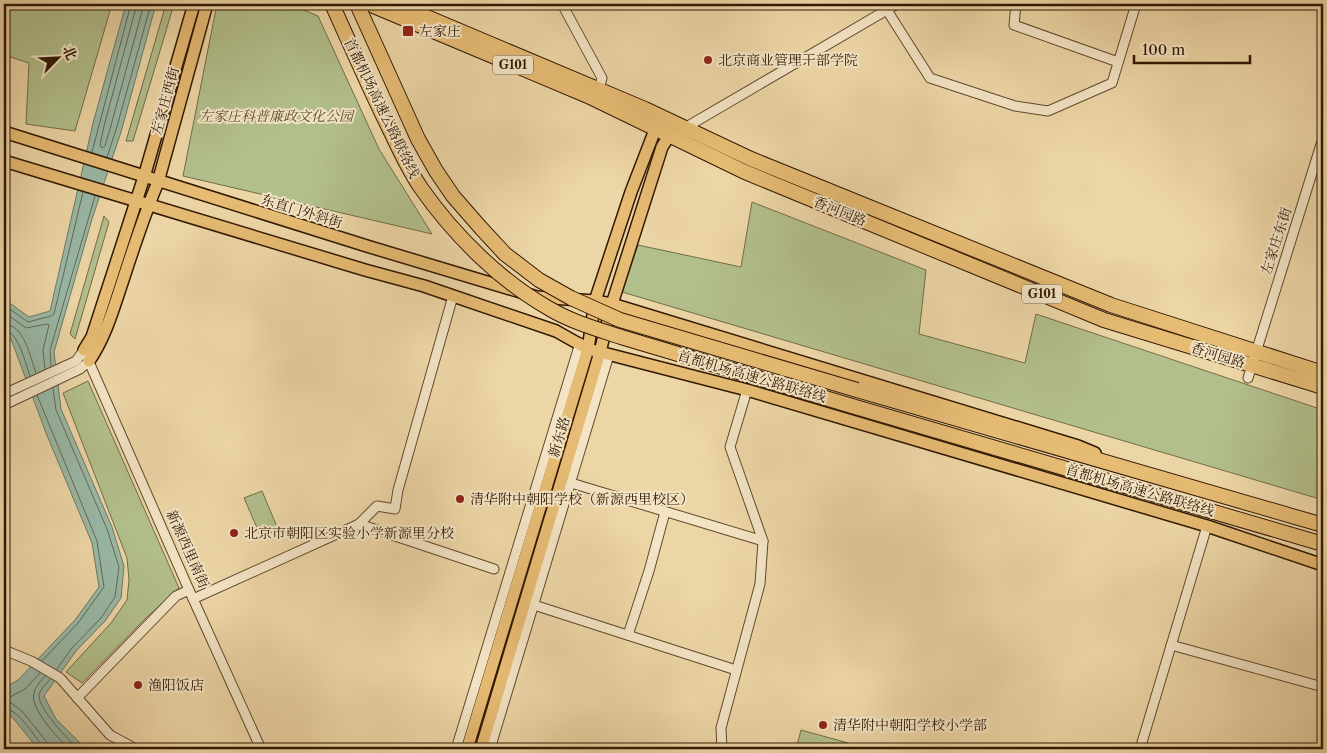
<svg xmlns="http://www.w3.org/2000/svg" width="1327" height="753" viewBox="0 0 1327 753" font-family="'Libre Caslon Text','Noto Serif SC',serif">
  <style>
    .green { fill: #b2bf8c; stroke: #726c48 }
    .water { fill: #99b9a7; stroke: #6f7966 }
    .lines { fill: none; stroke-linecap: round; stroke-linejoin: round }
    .shore { stroke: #656856; stroke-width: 1 }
    .minor-casing { stroke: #60482c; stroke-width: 11 }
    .major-casing { stroke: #311804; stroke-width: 14 }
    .highway-casing { stroke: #311804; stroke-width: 16 }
    .minor { stroke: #f3e4c5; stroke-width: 9 }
    .major { stroke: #e6bb73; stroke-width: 11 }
    .highway { stroke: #e6bb73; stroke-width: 14 }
    .highway-bridge-casing { stroke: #311804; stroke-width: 16; stroke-linecap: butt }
    .highway-bridge { stroke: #e6bb73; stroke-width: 14 }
    .poi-dot { fill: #8f2418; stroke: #f3e4c5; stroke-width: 2 }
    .labels { text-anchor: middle; stroke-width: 4; stroke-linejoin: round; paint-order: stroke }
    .shield { fill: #f3e4c5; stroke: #6b553e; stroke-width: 1 }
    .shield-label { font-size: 12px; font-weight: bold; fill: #311804 }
    .poi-label { font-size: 14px; fill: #311804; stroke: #f3e4c5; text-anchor: start }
    .street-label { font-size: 14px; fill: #311804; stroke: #f3e4c5 }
    .park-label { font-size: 14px; font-style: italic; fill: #584a2d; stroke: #f3e4c5 }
  </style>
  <rect width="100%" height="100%" fill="#edd6a6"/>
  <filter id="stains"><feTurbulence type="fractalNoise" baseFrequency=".004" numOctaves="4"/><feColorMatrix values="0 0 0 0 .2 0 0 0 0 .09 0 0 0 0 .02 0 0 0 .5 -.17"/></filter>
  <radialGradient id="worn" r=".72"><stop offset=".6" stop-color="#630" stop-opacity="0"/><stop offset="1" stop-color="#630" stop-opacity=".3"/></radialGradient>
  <g class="green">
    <polygon points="4,4 112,4 75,131 26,124 29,63 4,55"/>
    <polygon points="166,4 174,4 133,141 126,141"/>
    <polygon points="217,4 290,4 318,16 379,149 432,234 183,176"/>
    <polygon points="752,202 926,270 919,334 1025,363 1036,314 1323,410 1323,500 622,292 638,245 741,267"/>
    <polygon points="104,216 109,222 75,339 70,334"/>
    <polygon points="88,381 179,588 147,617 82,683 66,672 111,623 127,600 129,580 127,558 63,393"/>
    <polygon points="262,491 278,529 261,537 244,498"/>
    <polygon points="801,730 870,749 796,749"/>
  </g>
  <polygon class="water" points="126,4 156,4 121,132 92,219 54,352 61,409 112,527 124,566 121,598 105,621 76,651 44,696 56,719 86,749 38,749 13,718 4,712 4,688 18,680 75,620 99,587 92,543 46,433 11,339 4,334 4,299 29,317 50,311 93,123"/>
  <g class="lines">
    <g class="shore">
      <polyline points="137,4 104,126 100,145 102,148 105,146 110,129 144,4"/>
      <polyline points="92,152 131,4"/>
      <polyline points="107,157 116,130 151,4"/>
      <polyline points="4,305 28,322 51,316 54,314 83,192"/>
      <polyline points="4,312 26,328 47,324 49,325 43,350 45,369"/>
      <path d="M4,324c21,1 26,33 32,49"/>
      <path d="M4,330c15,2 21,33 26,46"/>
      <polyline points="51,366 50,350 95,196"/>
      <polyline points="53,388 56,410 107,529 119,567 115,597 101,618 72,648 57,669"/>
      <polyline points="37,395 97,541 104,587 78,623 42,661"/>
      <polyline points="40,673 25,689 8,698 7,700 22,711 46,741 48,749"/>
      <path d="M45,676c-4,5 -10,11 -11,17 -5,15 25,46 35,56"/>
      <path d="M50,679c-3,4 -10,11 -11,16 -1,14 30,45 39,54"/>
      <path d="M4,708c15,2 28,25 37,36l1,5"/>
    </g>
    <defs>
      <g id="minor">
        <polyline points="562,4 602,78 599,89"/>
        <polyline points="883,4 930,78 1015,106 1048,111 1112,83 1136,4"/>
        <polyline points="1016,4 1014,25 1118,62"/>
        <polyline points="683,129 897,4"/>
        <polyline points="86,355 189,590 261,749"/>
        <polyline points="1248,378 1323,138"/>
        <polyline points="4,394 76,361 84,350"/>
        <polyline points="4,405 80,369 89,361"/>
        <polyline points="571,483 763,541"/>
        <polyline points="359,524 494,569"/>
        <polyline points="193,599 359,524 377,506 395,509 398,490 453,296"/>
        <polyline points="534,605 736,670"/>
        <polyline points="628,635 649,571 665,512"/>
        <polyline points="1171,645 1323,687"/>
        <polyline points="4,650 31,661 60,678 110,735 136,749"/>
        <polyline points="77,698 176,596 189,590"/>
        <polyline points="456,749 580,343"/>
        <polyline points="490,749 609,355"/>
        <polyline points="722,749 721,728 760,584 763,541 730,447 747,390"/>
        <polyline points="1140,749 1207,526"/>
      </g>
      <g id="major">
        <polyline points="4,132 370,247 537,297 595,301 612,304 1078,446 1095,453"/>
        <polyline points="4,161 365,270 424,286 556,331 588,349 747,390 1207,526 1323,565"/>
        <polyline points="84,350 92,337 144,177 194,4"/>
        <path d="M89,361c16,-23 24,-51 33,-78 11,-34 22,-68 36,-101l49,-178"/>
        <polyline points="467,749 588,349 595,301 631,192 658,122"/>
        <polyline points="481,749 600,352 612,304 662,147 669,136"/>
      </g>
      <g id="highway">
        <polyline points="369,4 588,96 745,172 1104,320 1323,387"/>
        <polyline points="396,4 645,109 751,159 1111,305 1323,373"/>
        <polyline points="857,390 1323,525"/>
        <polyline points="852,406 1323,544"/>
      </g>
    </defs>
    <use href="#minor" class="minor-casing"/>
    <use href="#major" class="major-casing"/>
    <use href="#highway" class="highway-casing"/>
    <use href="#minor" class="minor"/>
    <use href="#major" class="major"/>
    <use href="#highway" class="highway"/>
    <defs>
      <g id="highway-bridge">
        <path d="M332,4c18,40 36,81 55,120 11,22 20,44 34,64 33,47 79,93 129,121 22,13 47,20 71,28l231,69"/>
        <polyline points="357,4 418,139 436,171 453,196 480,227 505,254 539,280 571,298 620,320 857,390"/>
      </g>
    </defs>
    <use href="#highway-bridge" class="highway-bridge-casing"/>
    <use href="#highway-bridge" class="highway-bridge"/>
  </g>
  <g class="poi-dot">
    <rect x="402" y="25" width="12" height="12" rx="2.5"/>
    <circle cx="708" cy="60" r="5"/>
    <circle cx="460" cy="499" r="5"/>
    <circle cx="234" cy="533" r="5"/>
    <circle cx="138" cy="685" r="5"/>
    <circle cx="823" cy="725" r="5"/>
  </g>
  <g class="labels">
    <g class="shield">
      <rect x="493" y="55.5" width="40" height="19" rx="4"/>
      <rect x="1022" y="284.5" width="40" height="19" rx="4"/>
    </g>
    <g class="shield-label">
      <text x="513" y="69">G101</text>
      <text x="1042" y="298">G101</text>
    </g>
    <g class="poi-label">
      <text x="419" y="36">左家庄</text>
      <text x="718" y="65">北京商业管理干部学院</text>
      <text x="470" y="504">清华附中朝阳学校（新源西里校区）</text>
      <text x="244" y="538">北京市朝阳区实验小学新源里分校</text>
      <text x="148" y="690">渔阳饭店</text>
      <text x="833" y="730">清华附中朝阳学校小学部</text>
    </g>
    <g class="street-label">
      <text transform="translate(165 101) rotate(-75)" y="5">左家庄西街</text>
      <text transform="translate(382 108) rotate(64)" y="5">首都机场高速公路联络线</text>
      <text transform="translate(302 211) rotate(17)" y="5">东直门外斜街</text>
      <text transform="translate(840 211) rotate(22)" y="5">香河园路</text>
      <text transform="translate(1276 241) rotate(-72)" y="5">左家庄东街</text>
      <text transform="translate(1218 355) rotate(17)" y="5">香河园路</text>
      <text transform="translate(752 376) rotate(16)" y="5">首都机场高速公路联络线</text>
      <text transform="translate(559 437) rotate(-73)" y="5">新东路</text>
      <text transform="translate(1140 490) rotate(16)" y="5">首都机场高速公路联络线</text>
      <text transform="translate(188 549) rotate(66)" y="5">新源西里南街</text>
    </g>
    <g class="park-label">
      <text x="276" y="121">左家庄科普廉政文化公园</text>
    </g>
  </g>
  <rect width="1327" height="753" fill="none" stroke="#edd6a6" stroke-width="20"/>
  <rect x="5" y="5" width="1317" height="743" fill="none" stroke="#311804" stroke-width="2.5"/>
  <rect x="10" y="10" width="1307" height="733" fill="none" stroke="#311804"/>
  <g transform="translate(58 58) rotate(66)" stroke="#f3e4c5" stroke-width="4" paint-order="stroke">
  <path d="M0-4L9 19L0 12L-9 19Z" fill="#311804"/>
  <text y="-8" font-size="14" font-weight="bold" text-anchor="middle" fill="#311804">北</text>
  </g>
  <path d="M1134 55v8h116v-8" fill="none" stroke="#311804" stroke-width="2.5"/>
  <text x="1142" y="55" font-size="15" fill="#311804" stroke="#f3e4c5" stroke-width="4" paint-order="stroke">100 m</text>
  <rect width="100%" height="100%" filter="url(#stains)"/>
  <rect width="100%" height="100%" fill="url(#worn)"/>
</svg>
